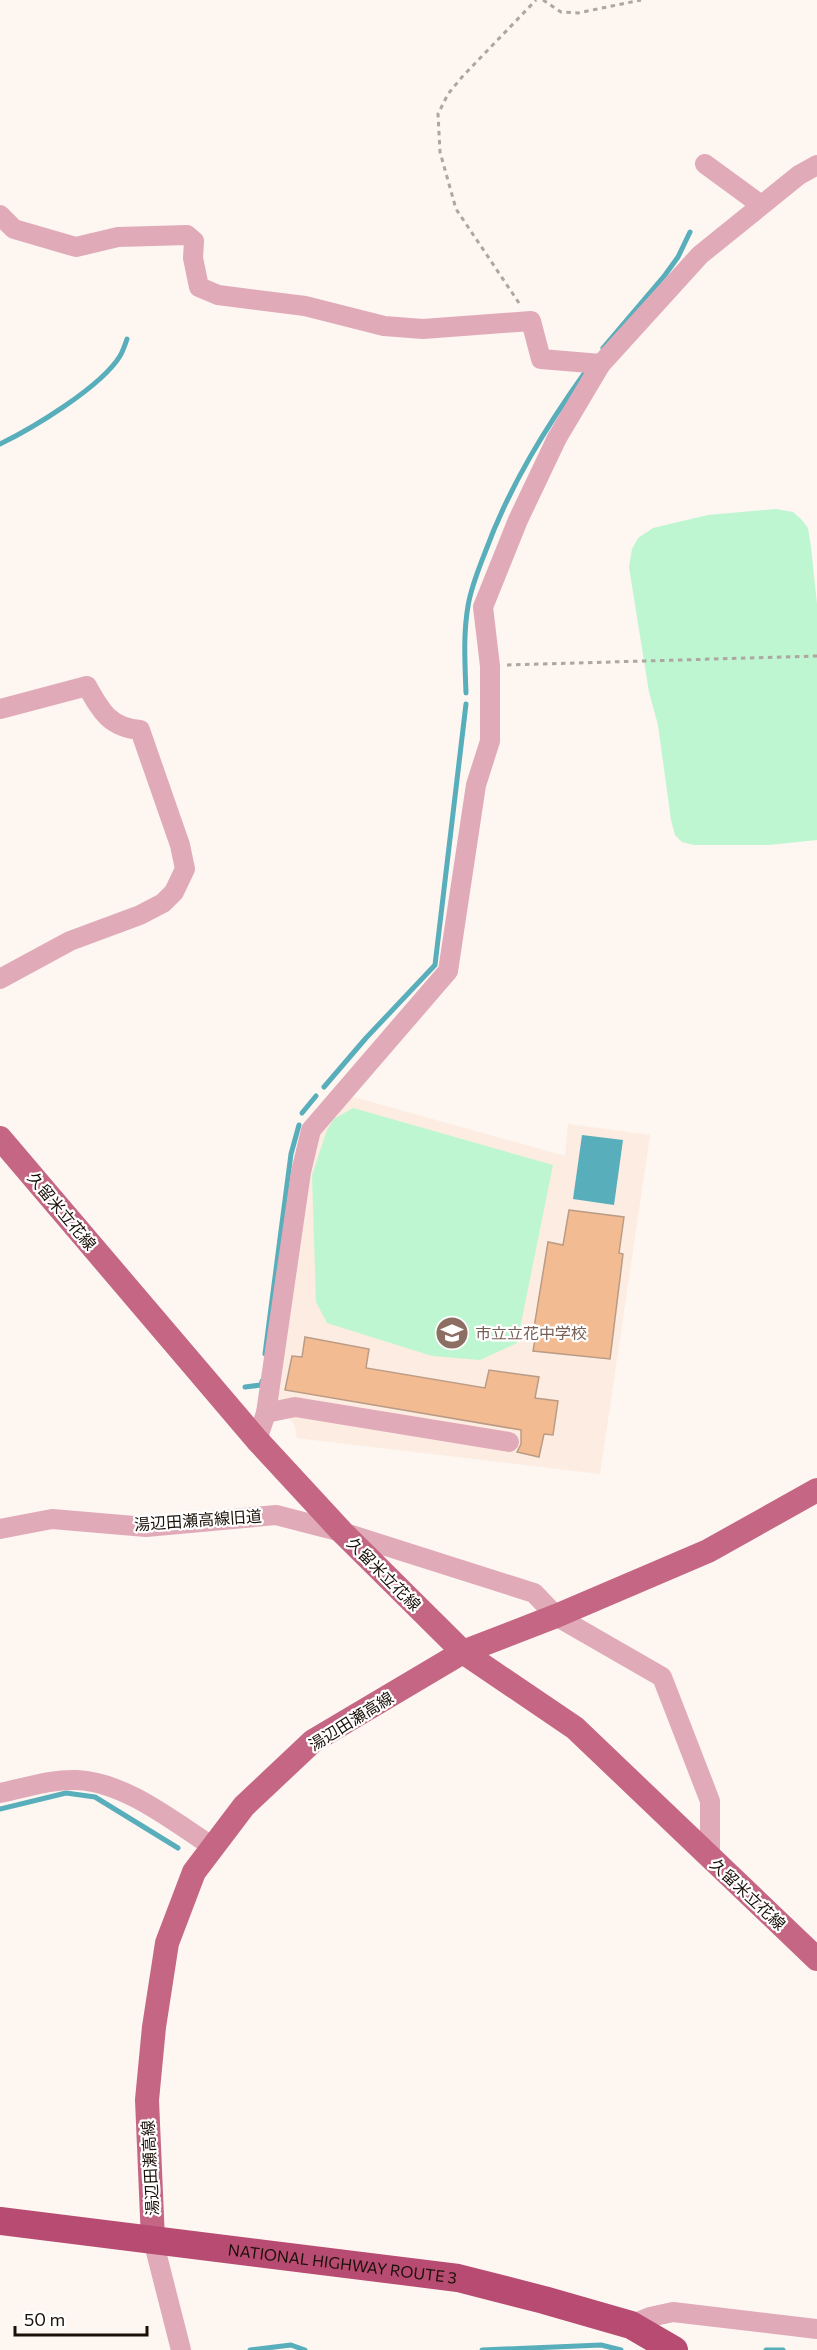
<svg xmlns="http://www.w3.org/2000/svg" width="817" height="2350" viewBox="0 0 817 2350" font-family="Commissioner,'Noto Sans JP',sans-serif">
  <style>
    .built { fill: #fcece1 }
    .green { fill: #bdf6d0 }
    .water { fill: #58aeba }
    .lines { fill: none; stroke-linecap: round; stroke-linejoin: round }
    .stream { stroke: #58aeba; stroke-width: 5 }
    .building { fill: #f3bb92; stroke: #ba9c86; stroke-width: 1.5 }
    .path { stroke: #aea6a0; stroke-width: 3; stroke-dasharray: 4.5 4.5; stroke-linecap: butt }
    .minor { stroke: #e0aab9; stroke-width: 20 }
    .major { stroke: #c46684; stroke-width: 24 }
    .highway { stroke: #b84b72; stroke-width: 28 }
    .labels { text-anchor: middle; stroke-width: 4.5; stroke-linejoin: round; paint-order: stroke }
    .street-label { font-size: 16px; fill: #1a1008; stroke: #fff }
    .education-label { font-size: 16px; fill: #785e54; stroke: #fff; text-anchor: start }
  </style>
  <rect width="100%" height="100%" fill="#fdf6f1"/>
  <polygon class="built" points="350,1096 565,1156 568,1124 650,1135 600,1474 297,1438 295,1426 271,1392 313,1137"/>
  <g class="green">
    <polygon points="776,509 793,512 801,519 808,528 811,547 817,604 817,840 769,845 694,845 682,842 675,835 671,820 658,725 649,692 629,567 632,549 638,538 653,528 708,515"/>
    <polygon points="353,1108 553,1165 517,1343 480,1360 432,1356 327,1323 316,1302 312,1175 327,1130 334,1119"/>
  </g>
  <polygon class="water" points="582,1135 623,1140 614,1205 573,1199"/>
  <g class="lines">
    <g class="stream">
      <polyline points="603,348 665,275 678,257 690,232"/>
      <path d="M0,444c33,-16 101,-57 120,-88 3,-5 5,-11 7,-17"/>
      <path d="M466,693c-1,-29 -3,-58 2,-87 3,-19 11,-38 18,-56 24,-65 60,-123 100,-179"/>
      <polyline points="324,1087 366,1038 435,965 466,704"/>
      <polyline points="302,1113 316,1096"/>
      <polyline points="265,1354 291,1154 299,1125"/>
      <polyline points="245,1387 261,1385 262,1381"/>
      <polyline points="0,1809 66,1793 95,1797 178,1848"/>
      <polyline points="250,2350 291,2345 305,2350"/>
      <polyline points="482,2350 601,2345 621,2350"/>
      <polyline points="766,2350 783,2350"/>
    </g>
  </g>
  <g class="building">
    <polygon points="569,1210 624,1217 619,1253 623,1254 610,1359 533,1351 536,1334 533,1334 548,1242 563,1245"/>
    <polygon points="305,1337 369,1349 366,1368 485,1388 489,1370 539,1377 535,1398 558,1401 553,1435 544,1434 539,1457 517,1452 521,1444 521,1430 285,1390 292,1356 302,1357"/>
  </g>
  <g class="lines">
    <g class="path">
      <polyline points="543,0 561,12 578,13 641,0"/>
      <polyline points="519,303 456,209 440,152 438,114 448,94 462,77 536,0"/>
      <polyline points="507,665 817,656"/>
    </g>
    <g class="minor">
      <polyline points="705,164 761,205"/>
      <polyline points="0,215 14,229 76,247 118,237 187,235 194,241 193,258 199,287 218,295 305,306 384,326 423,329 531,321 541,359 601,364"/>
      <path d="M0,709l87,-23c14,25 22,41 53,44l40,115 5,24 -11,23 -11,11 -23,12 -70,26 -70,38"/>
      <polyline points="266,1413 295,1407 509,1442"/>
      <polyline points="257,1440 266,1413 301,1172 311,1130 448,971 476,785 490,741 490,666 483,607 518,520 557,438 601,364 700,255 799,175 817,165"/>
      <polyline points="0,1529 52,1519 146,1527 276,1515 342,1532 534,1593 556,1616 662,1677 710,1801 710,1859"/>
      <path d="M0,1793c25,-5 51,-14 77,-13 48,2 97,42 136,67"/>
      <polyline points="153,2240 181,2350"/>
      <polyline points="631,2325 650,2317 673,2312 817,2329"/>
    </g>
    <g class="major">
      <polyline points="0,1138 257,1440 342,1532 463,1652 575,1728 817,1959"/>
      <polyline points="153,2240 147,2100 154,2027 167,1943 194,1872 244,1806 313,1741 463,1652 556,1616 708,1551 817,1490"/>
    </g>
    <path class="highway" id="s1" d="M0,2221l458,57 86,22 87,25 43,25"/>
  </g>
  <defs>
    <symbol id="school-disc" viewBox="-11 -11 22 22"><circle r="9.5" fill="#8d6e63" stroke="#fff"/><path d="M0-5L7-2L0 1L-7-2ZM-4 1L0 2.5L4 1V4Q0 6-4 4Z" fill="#fff"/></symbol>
  </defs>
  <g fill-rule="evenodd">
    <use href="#school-disc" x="433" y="1314" width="38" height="38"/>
  </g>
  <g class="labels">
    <g class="street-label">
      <text transform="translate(62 1211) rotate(50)" y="6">久留米立花線</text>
      <text transform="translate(198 1520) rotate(-4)" y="6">湯辺田瀬高線旧道</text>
      <text transform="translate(384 1574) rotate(45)" y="6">久留米立花線</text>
      <text transform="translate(351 1721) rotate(-32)" y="6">湯辺田瀬高線</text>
      <text transform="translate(748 1894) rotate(43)" y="6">久留米立花線</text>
      <text transform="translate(150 2168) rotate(-93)" y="6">湯辺田瀬高線</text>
      <text dy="6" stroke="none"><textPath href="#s1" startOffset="345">NATIONAL HIGHWAY ROUTE 3</textPath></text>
    </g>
    <g class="education-label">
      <text x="475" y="1339">市立立花中学校</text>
    </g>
  </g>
  <path d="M15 2326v9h132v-9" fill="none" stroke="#1a1008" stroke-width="3"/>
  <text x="24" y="2326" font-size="18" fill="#1a1008" stroke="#ffffff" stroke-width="4.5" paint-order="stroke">50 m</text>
</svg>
